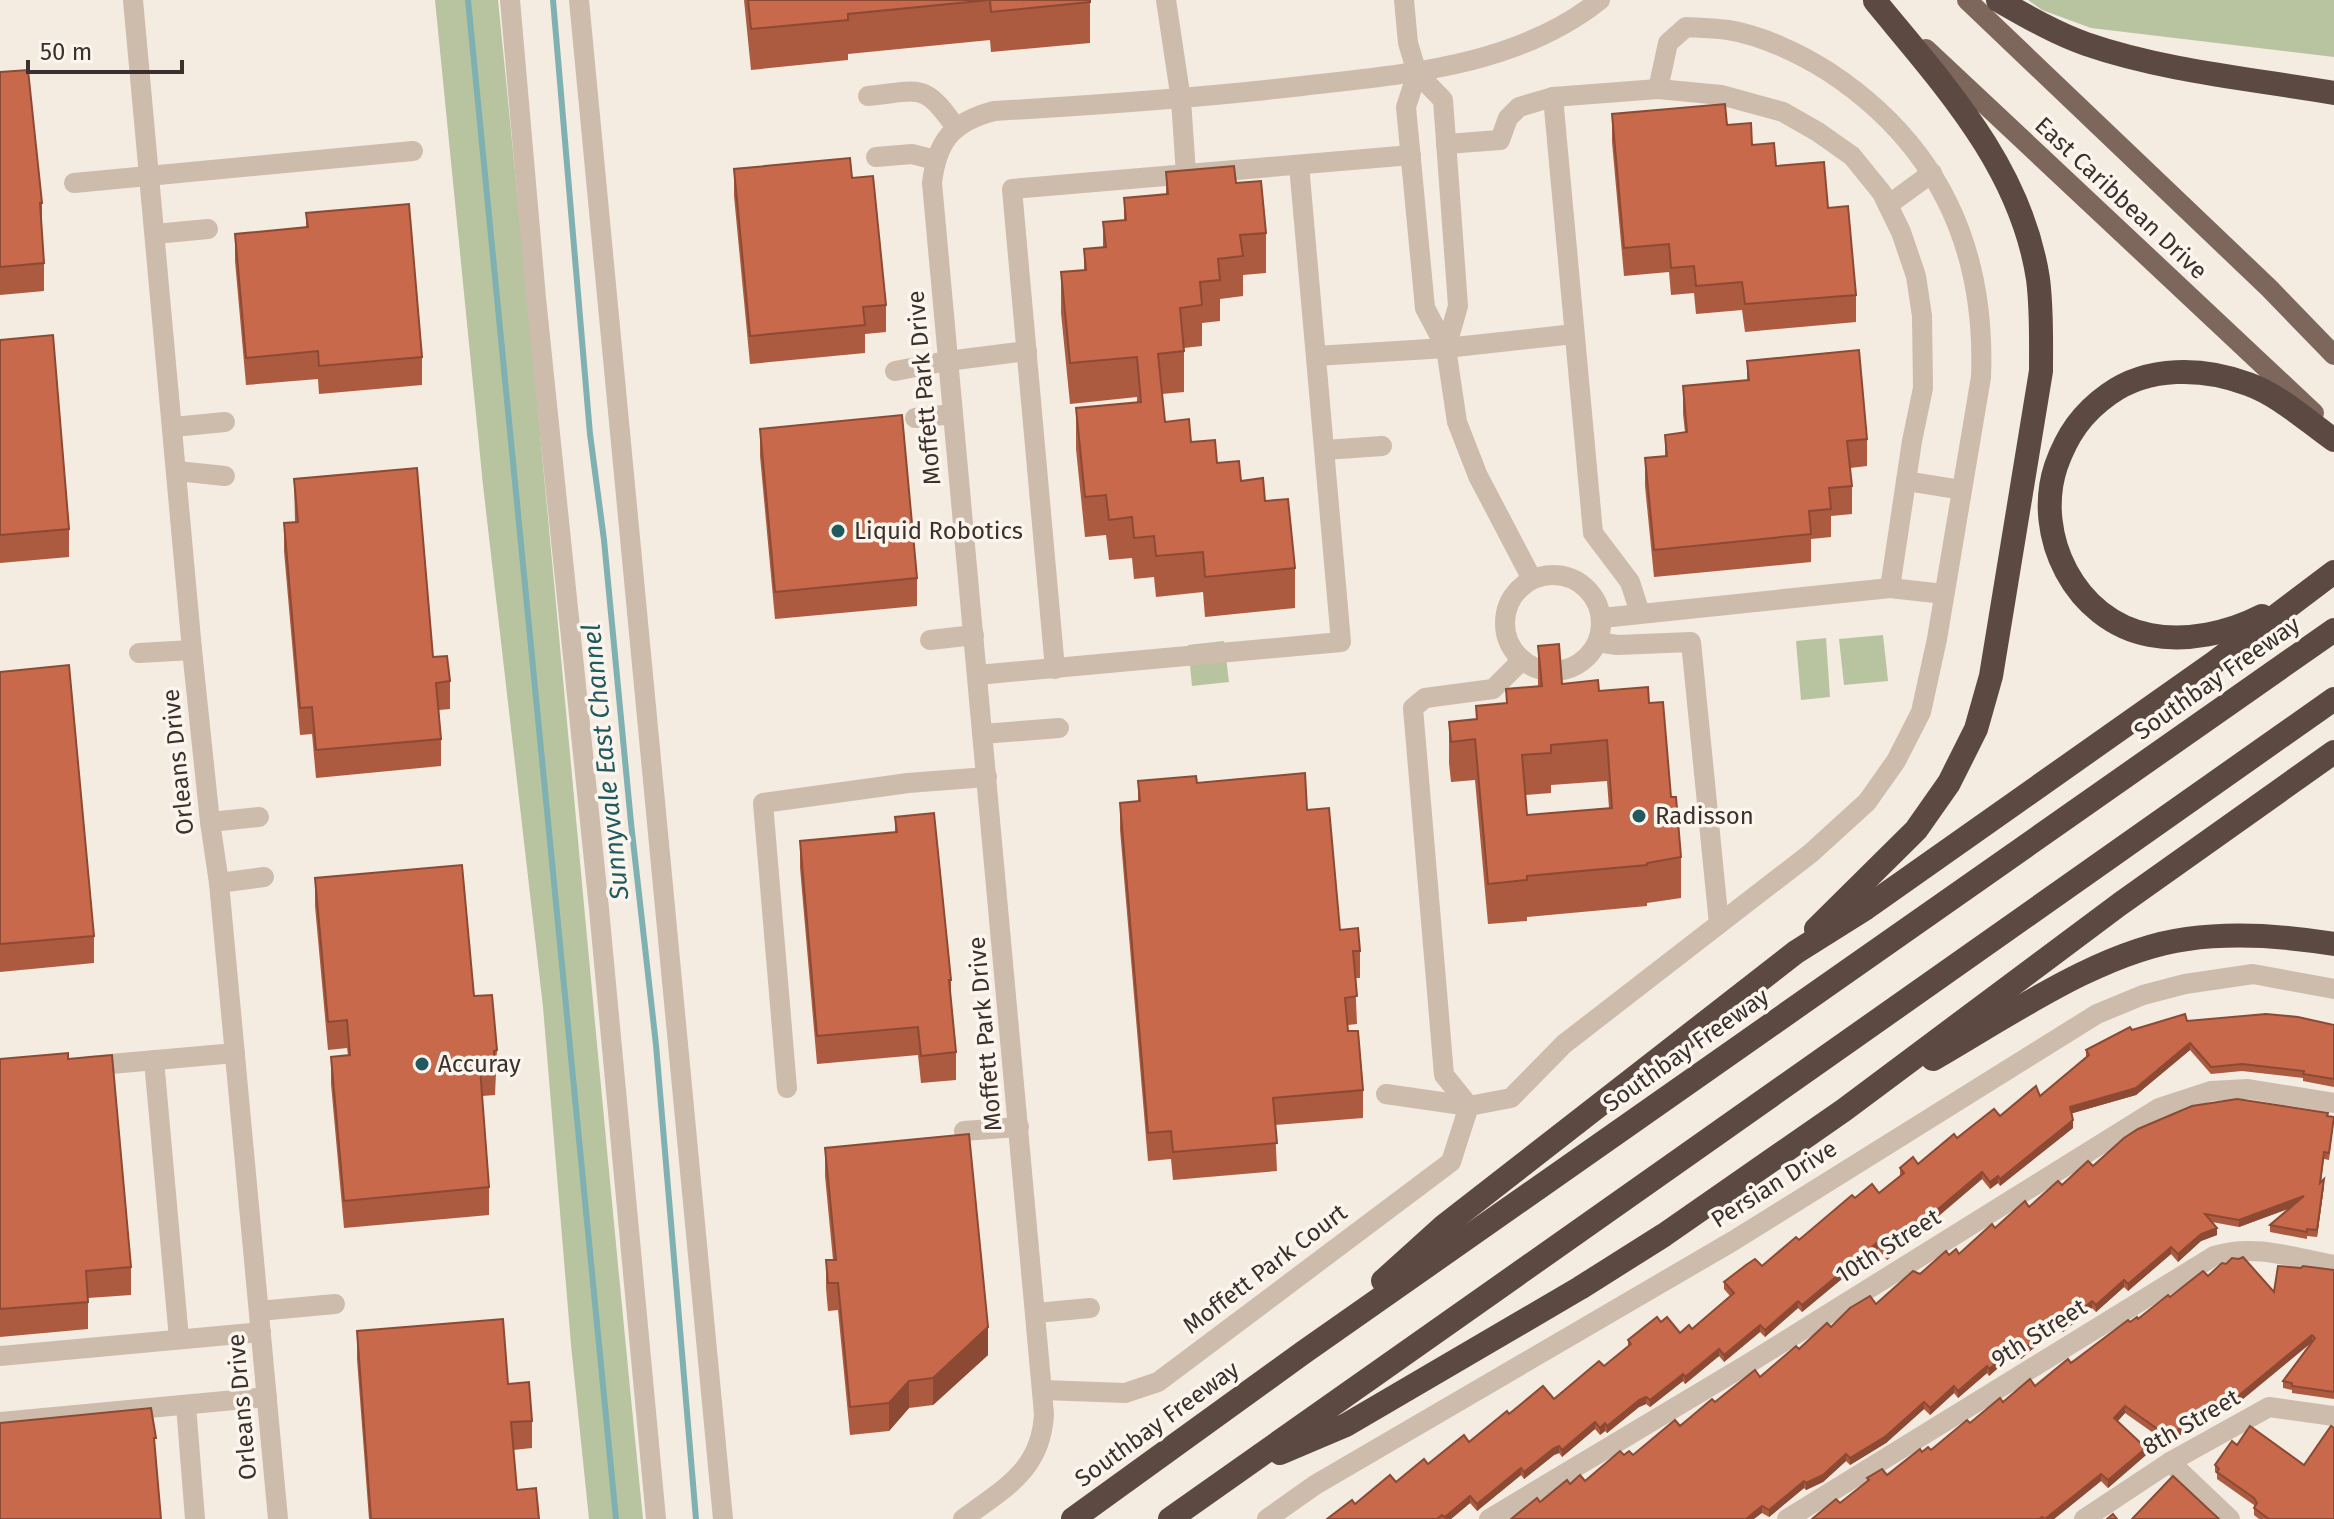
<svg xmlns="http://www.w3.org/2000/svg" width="2334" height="1519" viewBox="0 0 2334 1519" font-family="'Fira Sans',sans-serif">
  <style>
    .green { fill: #b8c4a0 }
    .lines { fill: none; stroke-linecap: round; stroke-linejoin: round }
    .stream { stroke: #7fb0b2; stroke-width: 6 }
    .minor { stroke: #cdbbac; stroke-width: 20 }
    .major { stroke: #7d675c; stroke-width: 20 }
    .highway { stroke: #5c4a42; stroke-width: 24 }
    .wall { fill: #ac5a40; fill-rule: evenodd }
    .shaded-wall { fill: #8c4a34 }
    .building { fill: #c8694b; stroke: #8c4a34; stroke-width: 2; fill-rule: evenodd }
    .poi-dot { fill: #1f5a5e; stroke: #fbf5ee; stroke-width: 3 }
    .labels { text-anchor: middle; stroke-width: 7; stroke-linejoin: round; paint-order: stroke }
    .street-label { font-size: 24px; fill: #3b302b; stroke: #fbf5ee }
    .poi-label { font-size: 24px; fill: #3b302b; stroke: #fbf5ee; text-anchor: start }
    .water-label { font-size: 26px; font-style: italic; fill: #1f5a5e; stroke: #fbf5ee }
  </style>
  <rect width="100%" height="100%" fill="#f4ebe1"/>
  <g class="green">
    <path d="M435,0h63c51,506 94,1013 145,1519h-54l-18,-174 -28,-338 -60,-522z"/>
    <polygon points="2028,0 2334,0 2334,57 2091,28 2042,10"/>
    <polygon points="1883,635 1888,681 1844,685 1839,639"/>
    <polygon points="1826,638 1830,697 1801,700 1796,641"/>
    <polygon points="1224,641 1229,682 1192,686 1188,645"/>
  </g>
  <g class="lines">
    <g class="stream">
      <polyline points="468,0 616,1519"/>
      <polyline points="553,0 590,434 604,540 631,823 656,1045 696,1519"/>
    </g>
    <g class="minor">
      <polyline points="133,0 192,650 210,822 219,883 278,1519"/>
      <polyline points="510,0 536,298 599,909 656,1519"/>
      <polyline points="579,0 723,1519"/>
      <polyline points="1166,0 1181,100 1186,174"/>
      <polyline points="1404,0 1408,43 1417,73 1443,100 1458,306 1446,348"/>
      <polyline points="1417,73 1406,107 1425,308 1446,348 1457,422 1478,476 1532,579"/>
      <path d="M868,96c52,-5 56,-15 88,32"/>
      <polyline points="1553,97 1593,533 1630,582 1640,613"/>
      <polyline points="1446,144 1500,140 1508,118 1519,107 1553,97 1658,89 1721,95 1783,112 1818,132 1852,156 1882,193 1901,232 1916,276 1922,316 1923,388 1912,441 1890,588"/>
      <polyline points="876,157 912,154 935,160"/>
      <polyline points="74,183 413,151"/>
      <polyline points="1888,205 1932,173"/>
      <polyline points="155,234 208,229"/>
      <polyline points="1316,356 1446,348 1574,334"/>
      <polyline points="895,371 947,361 1027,351"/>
      <polyline points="915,418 953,414"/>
      <polyline points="173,427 225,422"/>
      <polyline points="1325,450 1382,446"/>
      <polyline points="177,471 225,476"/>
      <polyline points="1906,481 1962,490"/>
      <circle cx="1553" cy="623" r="48"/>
      <polyline points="1602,618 1890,588 1944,594"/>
      <polyline points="930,640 974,635"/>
      <polyline points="1598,642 1617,645 1691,642 1719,924"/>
      <polyline points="139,653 192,650"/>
      <polyline points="1055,669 1012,189 1411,155"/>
      <polyline points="977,675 1341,642 1299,165"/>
      <polyline points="982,734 1059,728"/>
      <polyline points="210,822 259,817"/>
      <polyline points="219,883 264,877"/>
      <polyline points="154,1060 179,1339"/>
      <polyline points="88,1066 235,1053"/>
      <polyline points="787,1088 763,803 908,783 987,777"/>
      <path d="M1386,1094l83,12 42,-8 53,-54 247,-191 56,-51 29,-41 25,-49 16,-73 44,-262c5,-130 -43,-233 -152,-305 -28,-18 -68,-37 -101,-42 -14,-2 -28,-2 -42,-3l-18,16 -10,46"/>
      <polyline points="1469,1106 1444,1075 1413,708 1425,698 1493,689 1522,660"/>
      <polyline points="964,1131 1019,1127"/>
      <polyline points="259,1311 335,1304"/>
      <polyline points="1036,1313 1090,1308"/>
      <polyline points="0,1356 261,1332"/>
      <polyline points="1043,1390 1125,1393 1158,1382 1451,1162 1469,1106"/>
      <polyline points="186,1405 195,1519"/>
      <polyline points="0,1422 267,1397"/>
      <polyline points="2170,1462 2230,1519"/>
      <path d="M963,1519c41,-31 78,-48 81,-105l-112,-1231c5,-42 20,-61 62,-72 103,-6 205,-13 308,-25 102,-12 214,-19 298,-86"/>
      <polyline points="1267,1519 1315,1485 1733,1241 2097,1014 2143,995 2185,984 2253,974 2334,989"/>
      <polyline points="1489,1519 1751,1362 2159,1108 2211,1091 2248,1089 2334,1103"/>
      <path d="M1787,1519l427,-263c39,-13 81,2 120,9"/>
      <polyline points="2084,1519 2170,1462 2269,1407 2334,1416"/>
    </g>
    <g class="major">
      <polyline points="1967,0 2269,288 2334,355"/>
      <polyline points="1926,49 2314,413"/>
    </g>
    <g class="highway">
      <path d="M1998,0c28,16 57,33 88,44 78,27 167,35 248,49"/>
      <path d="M2262,616c-33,17 -75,26 -112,19 -75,-14 -117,-100 -94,-169 11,-31 26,-53 53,-72 39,-28 94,-27 139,-10 31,11 59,37 86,56"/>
      <path d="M1816,929l100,-99 33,-47 27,-54 15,-53 50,-305c0,-31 1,-61 -3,-92 -17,-112 -94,-194 -163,-278"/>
      <path d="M1933,1059c75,-43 169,-109 254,-120 50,-7 98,-3 147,5"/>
      <polyline points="1383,1281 1444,1226 1796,952 1866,908 2215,662 2334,572"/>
      <polyline points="1280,1453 1346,1425 1580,1288 1664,1235 1844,1110 2120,904 2334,752"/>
      <polyline points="1073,1519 1304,1352 2334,630"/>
      <polyline points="1170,1519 2334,699"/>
    </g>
  </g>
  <g class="wall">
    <polygon points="744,0 1090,0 1090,43 991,52 990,40 848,54 848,60 751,70"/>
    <polygon points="0,72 42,203 42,231 44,263 44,291 0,295"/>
    <polygon points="1612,114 1727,125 1752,145 1776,166 1828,208 1856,295 1856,322 1745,332 1742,310 1696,314 1694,293 1671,295 1669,272 1624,276 1612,142"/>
    <polygon points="734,169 852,178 886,305 886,332 865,334 865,353 750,364 734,196"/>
    <polygon points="1166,172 1236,183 1266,233 1266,273 1243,275 1243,296 1220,299 1220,321 1202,323 1202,346 1184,348 1184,392 1162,394 1165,422 1265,501 1295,568 1295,608 1205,617 1203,592 1156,597 1154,577 1134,579 1132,558 1109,560 1106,535 1085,537 1076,449 1076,408 1137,402 1137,397 1070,404 1061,313 1061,272 1084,270 1084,249 1103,247 1103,222 1124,220 1124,198 1166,194"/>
    <polygon points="306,213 422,357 422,385 319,394 318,379 246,385 235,261 235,234 306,227"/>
    <polygon points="0,340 69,529 69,557 0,563"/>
    <polygon points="1747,361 1867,439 1867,466 1850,468 1852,486 1852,514 1831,516 1831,537 1811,539 1811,562 1654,577 1645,486 1645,458 1665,456 1665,435 1685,432 1683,414 1683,386 1747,380"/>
    <polygon points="760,429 917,578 917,606 775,619 760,456"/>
    <polygon points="294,479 433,657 450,681 450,709 439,710 441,739 441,766 316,778 312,734 300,735 284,551 284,523 295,522"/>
    <path d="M1538,646l24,38 87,19 22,94 10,60v41l-34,5v3l-120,11v4l-39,3 -13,-144 -24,2 -2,-19v-41l27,-3v-13l30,-3v-14l32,-3zM1607,781l2,27 -82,7 -1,-20 25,-2v-8z"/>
    <polygon points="0,672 94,936 94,963 0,972"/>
    <polygon points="1138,781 1197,783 1307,810 1340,930 1360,951 1360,978 1355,978 1357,1024 1348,1025 1348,1031 1363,1090 1363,1118 1275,1125 1277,1171 1173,1180 1171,1159 1148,1161 1120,830 1120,803 1138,801"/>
    <polygon points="895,817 951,980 951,1003 956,1052 956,1080 921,1083 918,1055 817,1064 800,868 800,841 895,832"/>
    <polygon points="315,878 474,996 497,1050 495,1095 482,1096 489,1187 489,1215 344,1228 331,1084 331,1057 348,1055 347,1048 328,1050 315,906"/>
    <polygon points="2187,1021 2334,1025 2334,1087 2303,1081 2303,1078 2242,1071 2211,1074 2190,1050 2136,1095 2072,1113 2073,1128 2000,1186 1998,1183 1990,1189 1982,1179 1887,1260 1878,1249 1802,1312 1798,1308 1765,1337 1760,1332 1724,1362 1719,1356 1685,1384 1683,1381 1650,1407 1646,1404 1639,1407 1607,1433 1605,1431 1600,1435 1595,1429 1562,1457 1559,1453 1554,1455 1524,1479 1521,1475 1477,1511 1470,1503 1451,1519 1327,1519 1469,1442 1509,1414 1554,1399 1604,1366 1628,1346 1628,1340 1661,1322 1680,1333 1692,1329 1730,1296 1724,1289 1724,1282 1762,1266 1855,1198 1879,1193 1900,1176 1900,1168 1918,1164 1957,1138 2040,1096 2086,1057 2086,1050 2132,1030"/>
    <polygon points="0,1059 68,1059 131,1267 131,1295 88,1298 88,1329 0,1337"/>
    <polygon points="2328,1116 2334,1117 2329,1160 2324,1159 2321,1182 2324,1186 2317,1237 2307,1236 2307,1239 2270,1232 2270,1225 2290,1208 2239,1227 2212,1222 2217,1235 2201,1241 2178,1262 2171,1254 2128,1291 2124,1287 2096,1312 2092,1308 2063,1332 2059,1328 2050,1334 2021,1359 2015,1353 1989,1376 1987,1373 1958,1398 1954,1393 1930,1415 1924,1409 1886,1443 1850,1465 1846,1461 1823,1482 1806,1490 1804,1488 1769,1517 1762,1513 1540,1502 1570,1484 1585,1481 1624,1455 1633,1455 1715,1402 1760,1377 1831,1327 1876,1304 1949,1255 1959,1254 1995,1228 2093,1166"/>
    <polygon points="825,1148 988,1355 933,1405 909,1408 889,1431 850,1435 838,1310 828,1311 826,1288 826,1260 833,1260 825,1176"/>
    <polygon points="2334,1270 2334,1399 2292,1393 2292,1390 2283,1388 2283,1381 2311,1343 2226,1413 2221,1407 2186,1435 2184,1432 2169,1444 2125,1413 2118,1421 2146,1455 2108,1488 2101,1481 2054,1519 1812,1519 1840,1503 1867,1481 1867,1478 1887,1475 1922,1452 1931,1450 2003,1402 2035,1386 2130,1322 2138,1319 2170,1297 2208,1276 2274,1292"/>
    <polygon points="357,1331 508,1384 532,1421 532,1448 513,1450 517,1490 539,1519 369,1519 357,1359"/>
    <polygon points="2215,1465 2334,1519 2259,1519 2254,1515 2254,1505 2217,1479 2217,1474 2215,1472"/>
  </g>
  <g class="shaded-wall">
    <polygon points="2190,1043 2190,1050 2136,1095 2070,1114 2070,1107"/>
    <polygon points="2073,1120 2073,1128 2000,1186 2000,1179"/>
    <polygon points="1982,1172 1982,1179 1887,1260 1887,1252"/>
    <polygon points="1998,1176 1998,1183 1990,1189 1990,1182"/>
    <polygon points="2324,1179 2324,1186 2317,1237 2317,1230"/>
    <polygon points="2304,1196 2304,1203 2239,1227 2239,1220"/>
    <polygon points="2217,1228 2217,1235 2201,1241 2178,1262 2178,1254 2201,1234"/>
    <polygon points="1878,1242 1878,1249 1802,1312 1802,1305"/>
    <polygon points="2171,1247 2171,1254 2128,1291 2128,1284"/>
    <polygon points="2124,1280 2124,1287 2096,1312 2096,1305"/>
    <polygon points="1798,1301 1798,1308 1765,1337 1765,1330"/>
    <polygon points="2092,1301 2092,1308 2063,1332 2063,1325"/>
    <polygon points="2059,1321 2059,1328 2050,1334 2021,1359 2021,1352 2050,1327"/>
    <polygon points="1760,1325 1760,1332 1724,1362 1724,1355"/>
    <polygon points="988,1327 988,1355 933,1405 933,1378"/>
    <polygon points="2312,1335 2312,1342 2226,1413 2226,1406"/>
    <polygon points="2015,1346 2015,1353 1989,1376 1989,1369"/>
    <polygon points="1719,1349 1719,1356 1685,1384 1685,1377"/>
    <polygon points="1987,1366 1987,1373 1958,1398 1958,1391"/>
    <polygon points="1683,1374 1683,1381 1650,1407 1650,1400"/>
    <polygon points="909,1381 909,1408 889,1431 889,1403"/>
    <polygon points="1954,1386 1954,1393 1930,1415 1930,1408"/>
    <polygon points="1646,1397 1646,1404 1639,1407 1607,1433 1607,1426 1639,1400"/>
    <polygon points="2221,1400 2221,1407 2186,1435 2186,1428"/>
    <polygon points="1924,1402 1924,1409 1886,1443 1850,1465 1850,1458"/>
    <polygon points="2125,1406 2125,1413 2114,1425 2114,1418"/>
    <polygon points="1595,1422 1595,1429 1562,1457 1562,1450"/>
    <polygon points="1605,1423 1605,1431 1600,1435 1600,1428"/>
    <polygon points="2184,1425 2184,1432 2169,1444 2169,1437"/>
    <polygon points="1559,1446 1559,1453 1554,1455 1524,1479 1524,1472 1554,1448"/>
    <polygon points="2146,1448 2146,1455 2108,1488 2108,1480"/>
    <polygon points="1846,1454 1846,1461 1823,1482 1806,1490 1806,1483"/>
    <polygon points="1521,1468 1521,1475 1477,1511 1477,1504"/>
    <polygon points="2101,1474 2101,1481 2054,1519 2045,1519"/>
    <polygon points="1804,1481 1804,1488 1769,1517 1769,1510"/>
    <polygon points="1470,1496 1470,1503 1451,1519 1445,1519 1445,1517"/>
    <polygon points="1762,1506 1762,1513 1754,1519 1746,1519"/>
  </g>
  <g class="building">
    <polygon points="748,0 990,0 848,14 848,20 751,29"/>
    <polygon points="990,0 1090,0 1090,2 991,12"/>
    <polygon points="28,70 42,203 40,203 44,263 0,267 0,72"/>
    <polygon points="1725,104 1727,125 1751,123 1752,145 1774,143 1776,166 1824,162 1828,208 1848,206 1856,295 1745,304 1742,282 1696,286 1694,266 1671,268 1669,244 1624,248 1612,114"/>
    <polygon points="850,158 852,178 873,176 886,305 863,307 865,325 750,336 734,169"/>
    <polygon points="1234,166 1236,183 1261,181 1266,233 1240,235 1243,256 1218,259 1220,280 1200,282 1202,305 1180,308 1184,351 1158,354 1165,422 1189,419 1191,442 1215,440 1217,463 1239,461 1241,481 1263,478 1265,501 1288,499 1295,568 1205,577 1203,552 1156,556 1154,536 1134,538 1132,517 1109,520 1106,495 1085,497 1076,408 1141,402 1137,357 1070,363 1061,272 1086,270 1084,249 1106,247 1103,222 1126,220 1124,198 1168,194 1166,172"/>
    <polygon points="409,204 422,357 319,366 318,351 246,358 235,234 308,227 306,213"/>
    <polygon points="53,335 69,529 0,535 0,340"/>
    <polygon points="1859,350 1867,439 1847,441 1852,486 1829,488 1831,509 1809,511 1811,534 1654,550 1645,458 1667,456 1665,435 1687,432 1683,386 1749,380 1747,361"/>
    <polygon points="902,415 917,578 775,592 760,429"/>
    <polygon points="417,468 433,657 447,656 450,681 436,683 441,739 316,750 312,707 300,708 284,523 298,522 294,479"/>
    <path d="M1559,644l3,40 36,-4 1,11 49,-4 1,16 14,-1 8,95h5l5,60 -34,6v2l-120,11v4l-39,4 -13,-145 -24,3 -2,-20 28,-3 -1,-13 31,-3 -1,-14 36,-3 -4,-40zM1607,740l5,68 -85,7 -5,-60 29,-2v-8z"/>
    <polygon points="69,665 94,936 0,944 0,672"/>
    <polygon points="1305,773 1307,810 1329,808 1340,930 1358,928 1360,951 1353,951 1357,996 1345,998 1348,1031 1358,1031 1363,1090 1273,1098 1277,1143 1173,1152 1171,1131 1148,1133 1120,803 1140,801 1138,781 1196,776 1197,783"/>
    <polygon points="934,813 951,980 949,980 956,1052 921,1056 918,1027 817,1036 800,841 897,832 895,817"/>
    <polygon points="462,865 474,996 492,995 497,1050 494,1051 495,1067 480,1068 489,1187 344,1201 331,1057 350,1055 347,1020 328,1022 315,878"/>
    <polygon points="2185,1014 2187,1021 2266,1014 2298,1017 2334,1025 2334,1079 2303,1074 2304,1071 2242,1064 2211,1067 2190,1043 2136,1088 2070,1107 2073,1120 2000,1179 1998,1176 1990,1182 1982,1172 1887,1252 1878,1242 1802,1305 1798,1301 1765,1330 1760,1325 1724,1355 1719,1349 1685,1377 1683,1374 1650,1400 1646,1397 1639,1400 1607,1426 1605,1423 1600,1428 1595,1422 1562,1450 1559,1446 1554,1448 1524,1472 1521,1468 1477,1504 1470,1496 1445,1517 1442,1515 1437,1519 1327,1519 1352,1500 1355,1504 1390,1475 1396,1482 1424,1459 1428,1464 1464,1435 1469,1442 1507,1411 1509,1414 1543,1386 1554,1399 1599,1361 1604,1366 1631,1344 1628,1340 1657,1317 1661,1322 1667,1317 1680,1333 1689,1325 1692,1329 1734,1293 1724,1282 1746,1265 1755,1259 1762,1266 1796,1237 1799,1240 1852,1195 1855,1198 1872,1184 1879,1193 1904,1173 1900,1168 1913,1157 1918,1164 1954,1134 1957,1138 1994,1109 2000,1116 2036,1086 2040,1096 2089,1055 2086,1050 2130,1027 2132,1030"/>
    <polygon points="68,1053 68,1059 112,1055 131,1267 86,1271 88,1302 0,1309 0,1059"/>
    <polygon points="2237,1099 2328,1113 2327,1116 2334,1117 2329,1153 2324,1152 2320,1183 2324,1179 2317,1230 2307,1229 2307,1232 2270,1225 2304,1196 2239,1220 2205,1214 2217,1228 2201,1234 2178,1254 2171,1247 2128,1284 2124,1280 2096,1305 2092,1301 2063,1325 2059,1321 2050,1327 2021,1352 2015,1346 1989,1369 1987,1366 1958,1391 1954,1386 1930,1408 1924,1402 1886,1436 1850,1458 1846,1454 1823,1475 1806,1483 1804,1481 1769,1510 1762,1506 1746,1519 1511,1519 1537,1498 1540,1502 1567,1480 1570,1484 1580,1475 1585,1481 1620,1451 1624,1455 1629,1451 1633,1455 1675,1420 1680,1426 1712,1399 1715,1402 1755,1370 1760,1377 1796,1346 1799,1349 1827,1323 1831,1327 1850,1308 1870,1296 1876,1304 1913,1271 1920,1274 1946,1251 1949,1255 1956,1249 1959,1254 1992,1224 1995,1228 2025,1201 2029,1207 2058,1181 2062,1185 2088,1161 2093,1166 2124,1138 2138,1129 2192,1106"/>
    <polygon points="969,1134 988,1327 933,1378 909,1381 889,1403 850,1407 838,1283 828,1283 826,1260 836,1260 825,1148"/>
    <polygon points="2243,1257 2274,1292 2278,1266 2301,1268 2303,1266 2334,1270 2334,1392 2292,1386 2292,1383 2283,1381 2315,1338 2312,1335 2226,1406 2221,1400 2186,1428 2184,1425 2169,1437 2125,1406 2114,1418 2146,1448 2108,1480 2101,1474 2045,1519 2042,1517 2039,1519 1812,1519 1836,1499 1840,1503 1869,1480 1867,1478 1882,1469 1887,1475 1920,1449 1922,1452 1928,1447 1931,1450 1967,1420 1970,1423 2000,1398 2003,1402 2030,1379 2035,1386 2068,1359 2071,1363 2128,1320 2130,1322 2137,1317 2138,1319 2168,1295 2170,1297 2203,1271 2208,1276 2222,1263 2226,1264 2232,1258 2239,1259"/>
    <polygon points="503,1319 508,1384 529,1382 532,1421 511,1422 517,1490 536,1488 539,1519 371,1519 357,1331"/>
    <polygon points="151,1408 156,1438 154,1438 161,1519 0,1519 0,1423"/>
    <polygon points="2250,1426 2304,1465 2331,1426 2334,1428 2334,1519 2269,1519 2254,1508 2257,1503 2254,1498 2217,1472 2219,1469 2215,1465 2232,1441 2237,1445"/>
    <polygon points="2173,1476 2219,1519 2132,1519"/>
    <polygon points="2113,1514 2117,1519 2107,1519"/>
  </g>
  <g class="poi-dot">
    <circle cx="838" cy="531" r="8"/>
    <circle cx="1639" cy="816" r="8"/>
    <circle cx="422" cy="1064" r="8"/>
  </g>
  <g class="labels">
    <g class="street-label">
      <text transform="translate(2121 198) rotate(43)" y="8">East Caribbean Drive</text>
      <text transform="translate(924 388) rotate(-95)" y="8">Moffett Park Drive</text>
      <text transform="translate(2217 678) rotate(-35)" y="8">Southbay Freeway</text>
      <text transform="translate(178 762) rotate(-96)" y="8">Orleans Drive</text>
      <text transform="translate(985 1034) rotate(-95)" y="8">Moffett Park Drive</text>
      <text transform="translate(1686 1050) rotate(-35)" y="8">Southbay Freeway</text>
      <text transform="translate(1774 1184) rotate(-32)" y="8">Persian Drive</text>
      <text transform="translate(1888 1246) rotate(-32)" y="8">10th Street</text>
      <text transform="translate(1265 1269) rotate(-37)" y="8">Moffett Park Court</text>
      <text transform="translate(2039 1333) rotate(-32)" y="8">9th Street</text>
      <text transform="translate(242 1407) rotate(-95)" y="8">Orleans Drive</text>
      <text transform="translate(2191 1422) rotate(-30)" y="8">8th Street</text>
      <text transform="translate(1157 1424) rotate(-36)" y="8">Southbay Freeway</text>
    </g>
    <g class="poi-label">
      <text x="854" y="539">Liquid Robotics</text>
      <text x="1655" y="824">Radisson</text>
      <text x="438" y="1072">Accuray</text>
    </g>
    <g class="water-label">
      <text transform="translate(605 762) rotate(-96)" y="9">Sunnyvale East Channel</text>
    </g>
  </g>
  <path d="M28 60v12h154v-12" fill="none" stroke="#3b302b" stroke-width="4"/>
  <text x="40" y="60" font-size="24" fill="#3b302b" stroke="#fbf5ee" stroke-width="6" paint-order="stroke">50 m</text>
</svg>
